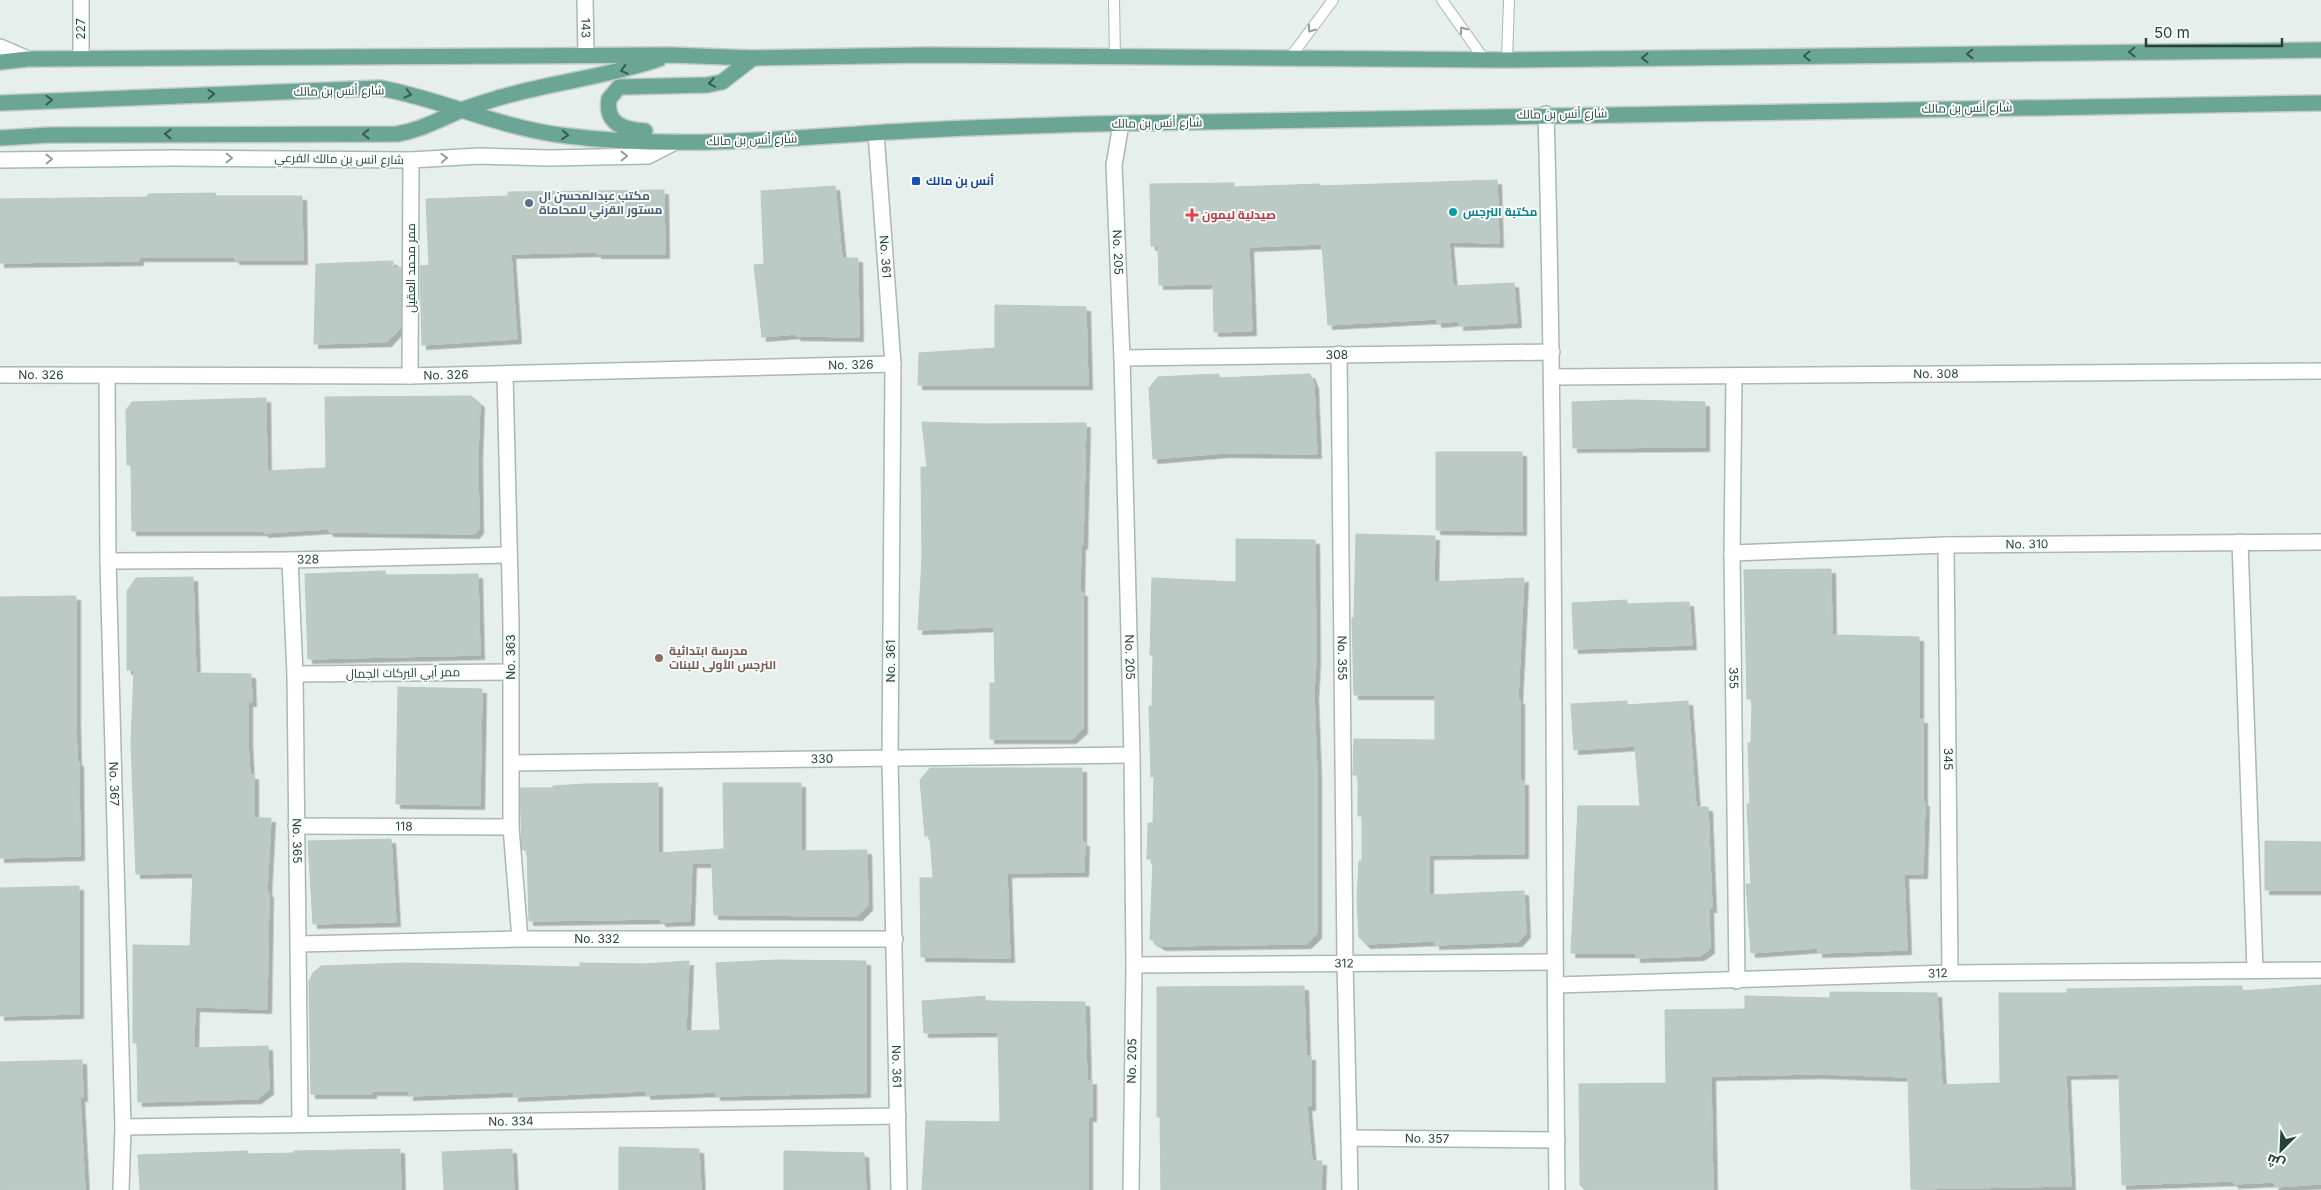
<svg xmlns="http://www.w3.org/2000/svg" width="2321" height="1190" viewBox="0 0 2321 1190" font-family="Inter,Cairo,sans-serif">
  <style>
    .building { fill: #bbcac4; stroke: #b8c9c2; filter: url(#shadow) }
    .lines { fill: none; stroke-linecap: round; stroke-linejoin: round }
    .service-casing { stroke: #a8b8b2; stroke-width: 12 }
    .minor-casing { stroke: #a8b8b2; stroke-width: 18 }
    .secondary-casing { stroke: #a4bbb3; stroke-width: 18 }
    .primary-casing { stroke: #c2cac8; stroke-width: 18 }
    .service { stroke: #fff; stroke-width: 10 }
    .minor { stroke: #fff; stroke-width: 15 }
    .secondary { stroke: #fff; stroke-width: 15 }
    .primary { stroke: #6aa596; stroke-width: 15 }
    .oneway { stroke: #92a09c }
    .oneway2 { stroke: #365b51 }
    .transit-dot { fill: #1a4fb4; stroke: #f7fbf9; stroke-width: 2 }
    .service-dot { fill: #5c6f8a; stroke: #f7fbf9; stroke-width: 2 }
    .culture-dot { fill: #0f9aa8; stroke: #f7fbf9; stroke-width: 2 }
    .health-dot { fill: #e0444e; stroke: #f7fbf9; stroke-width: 2 }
    .education-dot { fill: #8d6e63; stroke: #f7fbf9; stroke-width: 2 }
    .labels { text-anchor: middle; stroke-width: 4; stroke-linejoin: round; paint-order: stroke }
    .street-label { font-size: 12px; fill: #24423a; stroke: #f7fbf9 }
    .transit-label { font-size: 12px; font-weight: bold; fill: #164399; stroke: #f7fbf9; text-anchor: start }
    .service-label { font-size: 12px; font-weight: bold; fill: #4e5e75; stroke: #f7fbf9; text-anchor: start }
    .culture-label { font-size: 12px; font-weight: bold; fill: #0d838f; stroke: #f7fbf9; text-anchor: start }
    .health-label { font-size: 12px; font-weight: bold; fill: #be3a42; stroke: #f7fbf9; text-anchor: start }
    .education-label { font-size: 12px; font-weight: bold; fill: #785e54; stroke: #f7fbf9; text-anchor: start }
  </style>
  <defs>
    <filter id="shadow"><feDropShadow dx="4.5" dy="4.5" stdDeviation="0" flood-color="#0004"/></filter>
  </defs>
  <rect width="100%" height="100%" fill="#e6efeb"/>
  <g class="building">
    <polygon points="1497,180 1499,243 1449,242 1453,286 1514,283 1517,323 1459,326 1459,321 1437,323 1437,319 1328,325 1322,244 1249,247 1252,331 1214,332 1213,284 1159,285 1158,246 1151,246 1150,184 1234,183 1234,187 1320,184 1320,186"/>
    <polygon points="835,186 842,258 858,258 859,337 796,336 796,334 762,337 754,265 764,264 761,191"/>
    <polygon points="664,190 665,254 597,254 597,252 511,254 517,339 422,345 420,266 429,265 426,199 508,196 508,192"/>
    <polygon points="215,193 216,196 302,196 303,260 235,260 235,257 139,257 139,261 0,263 0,199 148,197 148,194"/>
    <polygon points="393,261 393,268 401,267 401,327 387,342 314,344 316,264"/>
    <polygon points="995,305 1086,307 1088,385 918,385 919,353 995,348"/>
    <polygon points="1219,374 1219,378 1310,374 1314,384 1317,454 1224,453 1153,459 1149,388 1158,377"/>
    <polygon points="471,396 480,403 478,455 479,529 475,534 329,532 328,529 264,533 264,531 132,531 131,465 127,465 126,410 132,402 266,398 267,471 326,468 325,397"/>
    <polygon points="1631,400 1705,402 1705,447 1573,448 1572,402"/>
    <polygon points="922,422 984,424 1086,423 1083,545 1081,544 1080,592 1083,592 1083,729 1072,739 990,739 990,683 995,683 994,627 918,630 922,558 921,467 927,467"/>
    <polygon points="1436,452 1522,452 1522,531 1436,530"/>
    <polygon points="1356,534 1435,536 1434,582 1524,578 1518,700 1520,700 1520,781 1524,781 1524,854 1429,855 1429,895 1524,891 1526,933 1518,942 1435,945 1435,941 1366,944 1359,937 1357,899 1359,861 1362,861 1362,816 1358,816 1358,775 1353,775 1354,739 1435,740 1435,695 1354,695 1352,618 1354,618"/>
    <polygon points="1236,539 1315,540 1316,660 1314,694 1317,773 1317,934 1307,944 1161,946 1150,939 1153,859 1147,859 1148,823 1153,823 1154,777 1151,777 1149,706 1152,706 1153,655 1150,655 1152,578 1236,582"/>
    <polygon points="1831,569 1832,635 1919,637 1919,719 1923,719 1923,802 1925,802 1923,874 1904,874 1907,950 1818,953 1818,948 1751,953 1746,884 1751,884 1747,804 1750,804 1748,743 1751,743 1752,699 1747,699 1744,570"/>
    <polygon points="385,571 386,575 478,574 480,655 308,659 305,574"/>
    <polygon points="193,577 196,673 251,674 252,702 248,702 248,741 250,775 254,775 254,818 271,818 267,892 269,893 267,1009 195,1007 194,1048 268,1046 269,1090 257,1099 138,1102 137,1043 133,1043 133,945 190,946 193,873 136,874 131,743 134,670 127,670 127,591 136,578"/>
    <polygon points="76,596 76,721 77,762 79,762 80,856 0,858 0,597"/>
    <polygon points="1627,600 1627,604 1689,602 1692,645 1574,649 1572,603"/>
    <polygon points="398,687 482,689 480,805 396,804"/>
    <polygon points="1627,701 1627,705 1688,701 1696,807 1708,807 1712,908 1709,908 1710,949 1700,956 1636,958 1636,953 1571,953 1578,806 1640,806 1635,746 1574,750 1571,704"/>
    <polygon points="930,768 1082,768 1082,842 1085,842 1084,872 1007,873 1010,958 921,957 920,878 933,878 930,836 925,836 920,780"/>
    <polygon points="658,783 658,853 724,849 723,783 801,783 801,851 867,850 868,906 858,916 714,915 712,863 692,863 690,921 661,922 661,919 529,921 527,850 522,850 520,788 553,788 553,786 585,784"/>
    <polygon points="391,839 396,922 313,924 308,841"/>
    <polygon points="2265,841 2321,842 2321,890 2265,890"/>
    <polygon points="79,886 79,1014 0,1016 0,888"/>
    <polygon points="776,960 866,961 866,1093 716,1096 716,1092 646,1095 646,1091 514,1097 514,1092 409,1096 409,1091 372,1091 372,1094 311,1094 309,981 313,973 321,966 407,963 580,967 580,963 644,964 689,961 686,1031 720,1030 716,963"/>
    <polygon points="2321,985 2321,1184 2275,1187 2274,1182 2234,1184 2233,1181 2122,1185 2119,1074 2066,1075 2071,1186 1911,1189 1908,1077 1818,1074 1711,1076 1713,1190 1585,1190 1580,1185 1579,1084 1666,1083 1665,1010 1745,1009 1745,996 1830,998 1830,992 1937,993 1942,1085 2000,1083 1999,993 2067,993 2067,989 2242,986 2242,991"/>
    <polygon points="1304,986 1306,1056 1311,1056 1311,1106 1307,1106 1312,1161 1322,1161 1321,1190 1161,1190 1160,1117 1157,1117 1157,987"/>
    <polygon points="985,996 985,1001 1085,1002 1087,1081 1092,1080 1092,1117 1088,1117 1088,1190 922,1190 926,1121 999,1122 1000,1119 998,1032 924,1033 922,1001"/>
    <polygon points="82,1060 83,1097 80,1097 85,1190 0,1190 0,1062"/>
    <polygon points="619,1147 699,1149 701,1190 619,1190"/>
    <polygon points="400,1149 401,1190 140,1190 138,1155 248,1151 248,1154 294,1153 294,1151"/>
    <polygon points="512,1149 514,1190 444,1190 442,1152"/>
    <polygon points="784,1151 864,1153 866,1190 784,1190"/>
  </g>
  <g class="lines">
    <defs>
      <g id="service">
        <polyline points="1114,0 1115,58"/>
        <polyline points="1442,0 1484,59"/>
        <polyline points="1289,59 1333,0"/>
        <polyline points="1507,60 1509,0"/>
      </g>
      <g id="minor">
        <polyline points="81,0 81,58"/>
        <path id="s1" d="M585,0l1,55"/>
        <path d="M1546,114c10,358 7,717 11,1076"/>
        <path id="s2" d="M1121,124l-7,41 8,193 10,397 2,210 -3,225"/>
        <path id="s3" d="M876,133l17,231 -3,395 9,431"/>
        <path id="s4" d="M1339,354l6,608 4,176"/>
        <path id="s5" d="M1122,358l430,-6"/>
        <polyline points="505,374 511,624 511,827 520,939"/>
        <path id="s6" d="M0,375l410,1 483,-12"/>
        <path id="s7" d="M107,376l1,185 15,566 -2,63"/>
        <polyline points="410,376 411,160"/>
        <path id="s8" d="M1734,376l-2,177 5,428"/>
        <path id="s9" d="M1552,377l769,-6"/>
        <polyline points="2240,542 2255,970"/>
        <path id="s10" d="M1946,545l4,428"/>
        <path id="s11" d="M1732,553l214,-8 375,-3"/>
        <path id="s12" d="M290,560l5,114 5,449"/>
        <path id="s13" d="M108,561l182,-1 218,-5"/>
        <polyline points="295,674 510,672"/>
        <path id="s14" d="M512,763l620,-8"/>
        <path id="s15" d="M296,826l215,1"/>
        <path id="s16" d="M298,944l222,-5h375"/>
        <path id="s17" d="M1134,965l420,-3"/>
        <path id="s18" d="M1556,985l394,-12 371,-3"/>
        <path id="s19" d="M123,1127l775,-11"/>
        <path id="s20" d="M1350,1190l-1,-52 208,2"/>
      </g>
      <g id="secondary">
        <polyline points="0,47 28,59"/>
        <polyline points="0,160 174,158 411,160 479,156 548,158 648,156 675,142"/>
      </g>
      <g id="primary">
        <polyline points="0,62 28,59 670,55 753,58 926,55 1507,60 2321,50"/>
        <path d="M0,103l380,-15c61,11 118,39 180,47 104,14 208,5 313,-2 87,-6 176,-8 264,-10 394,-9 789,-14 1184,-20"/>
        <path d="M645,131c-21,-1 -40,-7 -36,-32l10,-12 88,-2 15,-3 31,-24"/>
        <path d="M0,138l49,-3 348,-1c24,-4 43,-15 65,-24 12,-5 24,-8 36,-12 54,-16 109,-21 161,-39"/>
      </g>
    </defs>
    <use href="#service" class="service-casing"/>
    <use href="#minor" class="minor-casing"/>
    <use href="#secondary" class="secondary-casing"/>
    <use href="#primary" class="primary-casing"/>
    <use href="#service" class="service"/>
    <use href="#minor" class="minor"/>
    <use href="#secondary" class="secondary"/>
    <use href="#primary" class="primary"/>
  </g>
  <defs><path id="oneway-chevron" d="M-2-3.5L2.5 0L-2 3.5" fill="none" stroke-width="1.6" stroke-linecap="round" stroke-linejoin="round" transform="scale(1.25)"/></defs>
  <g class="oneway">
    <use href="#oneway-chevron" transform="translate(1311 29) rotate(126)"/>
    <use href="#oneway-chevron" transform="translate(1463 30) rotate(-125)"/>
    <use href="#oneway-chevron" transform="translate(624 156) rotate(-1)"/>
    <use href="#oneway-chevron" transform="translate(229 158) rotate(1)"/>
    <use href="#oneway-chevron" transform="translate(444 158) rotate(-3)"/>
    <use href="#oneway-chevron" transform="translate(49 159) rotate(-1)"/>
  </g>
  <g class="oneway2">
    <use href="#oneway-chevron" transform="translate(2132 52) rotate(179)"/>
    <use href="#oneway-chevron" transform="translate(1970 54) rotate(179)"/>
    <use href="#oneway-chevron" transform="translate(1807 56) rotate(179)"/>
    <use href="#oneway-chevron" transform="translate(1645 58) rotate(179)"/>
    <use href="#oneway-chevron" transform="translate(624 70) rotate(165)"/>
    <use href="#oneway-chevron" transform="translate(712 83) rotate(170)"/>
    <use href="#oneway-chevron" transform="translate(211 94) rotate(-2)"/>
    <use href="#oneway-chevron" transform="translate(408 94) rotate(14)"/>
    <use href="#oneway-chevron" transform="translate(49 100) rotate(-3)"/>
    <use href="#oneway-chevron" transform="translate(168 134) rotate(180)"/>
    <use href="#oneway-chevron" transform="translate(366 134) rotate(-180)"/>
    <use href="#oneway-chevron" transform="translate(565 135) rotate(5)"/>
  </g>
  <rect class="transit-dot" x="911" y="176" width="10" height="10" rx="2.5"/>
  <circle class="service-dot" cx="529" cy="203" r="5"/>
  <circle class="culture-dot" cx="1453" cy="212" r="5"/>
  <path class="health-dot" d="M1189.5 207.5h5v5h5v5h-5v5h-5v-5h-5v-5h5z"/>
  <circle class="education-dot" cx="659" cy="658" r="5"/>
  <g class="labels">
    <g class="street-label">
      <text dy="4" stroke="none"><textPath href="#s1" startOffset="28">143</textPath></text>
      <text transform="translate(81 29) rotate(-90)" y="4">227</text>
      <text transform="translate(339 91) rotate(-1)" y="4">شارع أنس بن مالك</text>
      <text transform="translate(1967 108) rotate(-1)" y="4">شارع أنس بن مالك</text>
      <text transform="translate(1562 114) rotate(-1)" y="4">شارع أنس بن مالك</text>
      <text transform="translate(1157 123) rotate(-1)" y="4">شارع أنس بن مالك</text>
      <text transform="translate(752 140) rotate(-2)" y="4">شارع أنس بن مالك</text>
      <text transform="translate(339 159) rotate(1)" y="4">شارع انس بن مالك الفرعي</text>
      <text dy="4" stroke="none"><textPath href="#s2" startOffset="129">No. 205</textPath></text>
      <text dy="4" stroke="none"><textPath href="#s3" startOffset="124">No. 361</textPath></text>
      <text transform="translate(411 268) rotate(-90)" y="4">ممر محمد العقيل</text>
      <text dy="4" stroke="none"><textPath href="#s5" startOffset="215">308</textPath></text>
      <text dy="4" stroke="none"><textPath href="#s6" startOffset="851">No. 326</textPath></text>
      <text dy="4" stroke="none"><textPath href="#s9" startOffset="384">No. 308</textPath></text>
      <text dy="4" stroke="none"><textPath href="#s6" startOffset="41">No. 326</textPath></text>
      <text dy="4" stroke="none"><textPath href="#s6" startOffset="446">No. 326</textPath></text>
      <text dy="4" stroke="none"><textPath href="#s11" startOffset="295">No. 310</textPath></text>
      <text dy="4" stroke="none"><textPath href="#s13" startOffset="200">328</textPath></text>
      <text dy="4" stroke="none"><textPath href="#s2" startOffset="534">No. 205</textPath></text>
      <text transform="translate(511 657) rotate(-90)" y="4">No. 363</text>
      <text dy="4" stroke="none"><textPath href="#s4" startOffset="304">No. 355</textPath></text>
      <text transform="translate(891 661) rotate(-90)" y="4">No. 361</text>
      <text transform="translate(403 673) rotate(-1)" y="4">ممر أبي البركات الجمال</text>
      <text dy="4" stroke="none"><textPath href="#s8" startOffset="302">355</textPath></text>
      <text dy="4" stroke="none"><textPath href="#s10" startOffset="214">345</textPath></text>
      <text dy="4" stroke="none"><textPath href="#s14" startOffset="310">330</textPath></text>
      <text dy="4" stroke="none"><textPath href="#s7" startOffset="408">No. 367</textPath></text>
      <text dy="4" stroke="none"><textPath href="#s15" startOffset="108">118</textPath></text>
      <text dy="4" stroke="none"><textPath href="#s12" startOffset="281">No. 365</textPath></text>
      <text dy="4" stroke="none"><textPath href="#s16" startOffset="299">No. 332</textPath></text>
      <text dy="4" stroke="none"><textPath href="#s17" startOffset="210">312</textPath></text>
      <text dy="4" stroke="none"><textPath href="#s18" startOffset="382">312</textPath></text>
      <text transform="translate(1132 1061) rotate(-89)" y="4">No. 205</text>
      <text dy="4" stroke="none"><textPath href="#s3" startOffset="934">No. 361</textPath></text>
      <text dy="4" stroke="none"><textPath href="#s19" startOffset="388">No. 334</textPath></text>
      <text dy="4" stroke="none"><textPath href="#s20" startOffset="130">No. 357</textPath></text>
    </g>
    <g class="transit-label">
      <text x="926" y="185">أنس بن مالك</text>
    </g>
    <g class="service-label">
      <text x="539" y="200">مكتب عبدالمحسن ال<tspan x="539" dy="14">مستور القرني للمحاماة</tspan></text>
    </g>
    <g class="culture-label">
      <text x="1463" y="216">مكتبة النرجس</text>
    </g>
    <g class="health-label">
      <text x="1202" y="219">صيدلية ليمون</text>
    </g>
    <g class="education-label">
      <text x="669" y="655">مدرسة ابتدائية<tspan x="669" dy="14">النرجس الأولى للبنات</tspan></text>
    </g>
  </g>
  <g transform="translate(2281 1150) rotate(204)" stroke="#f7fbf9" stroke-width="4" paint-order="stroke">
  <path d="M0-4L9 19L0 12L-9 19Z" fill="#24423a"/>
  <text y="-8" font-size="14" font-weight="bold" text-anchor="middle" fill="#24423a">ش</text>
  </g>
  <path d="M2146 38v8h136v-8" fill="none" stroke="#24423a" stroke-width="2.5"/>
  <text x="2154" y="38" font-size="15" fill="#24423a" stroke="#f7fbf9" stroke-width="4" paint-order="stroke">50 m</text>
</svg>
